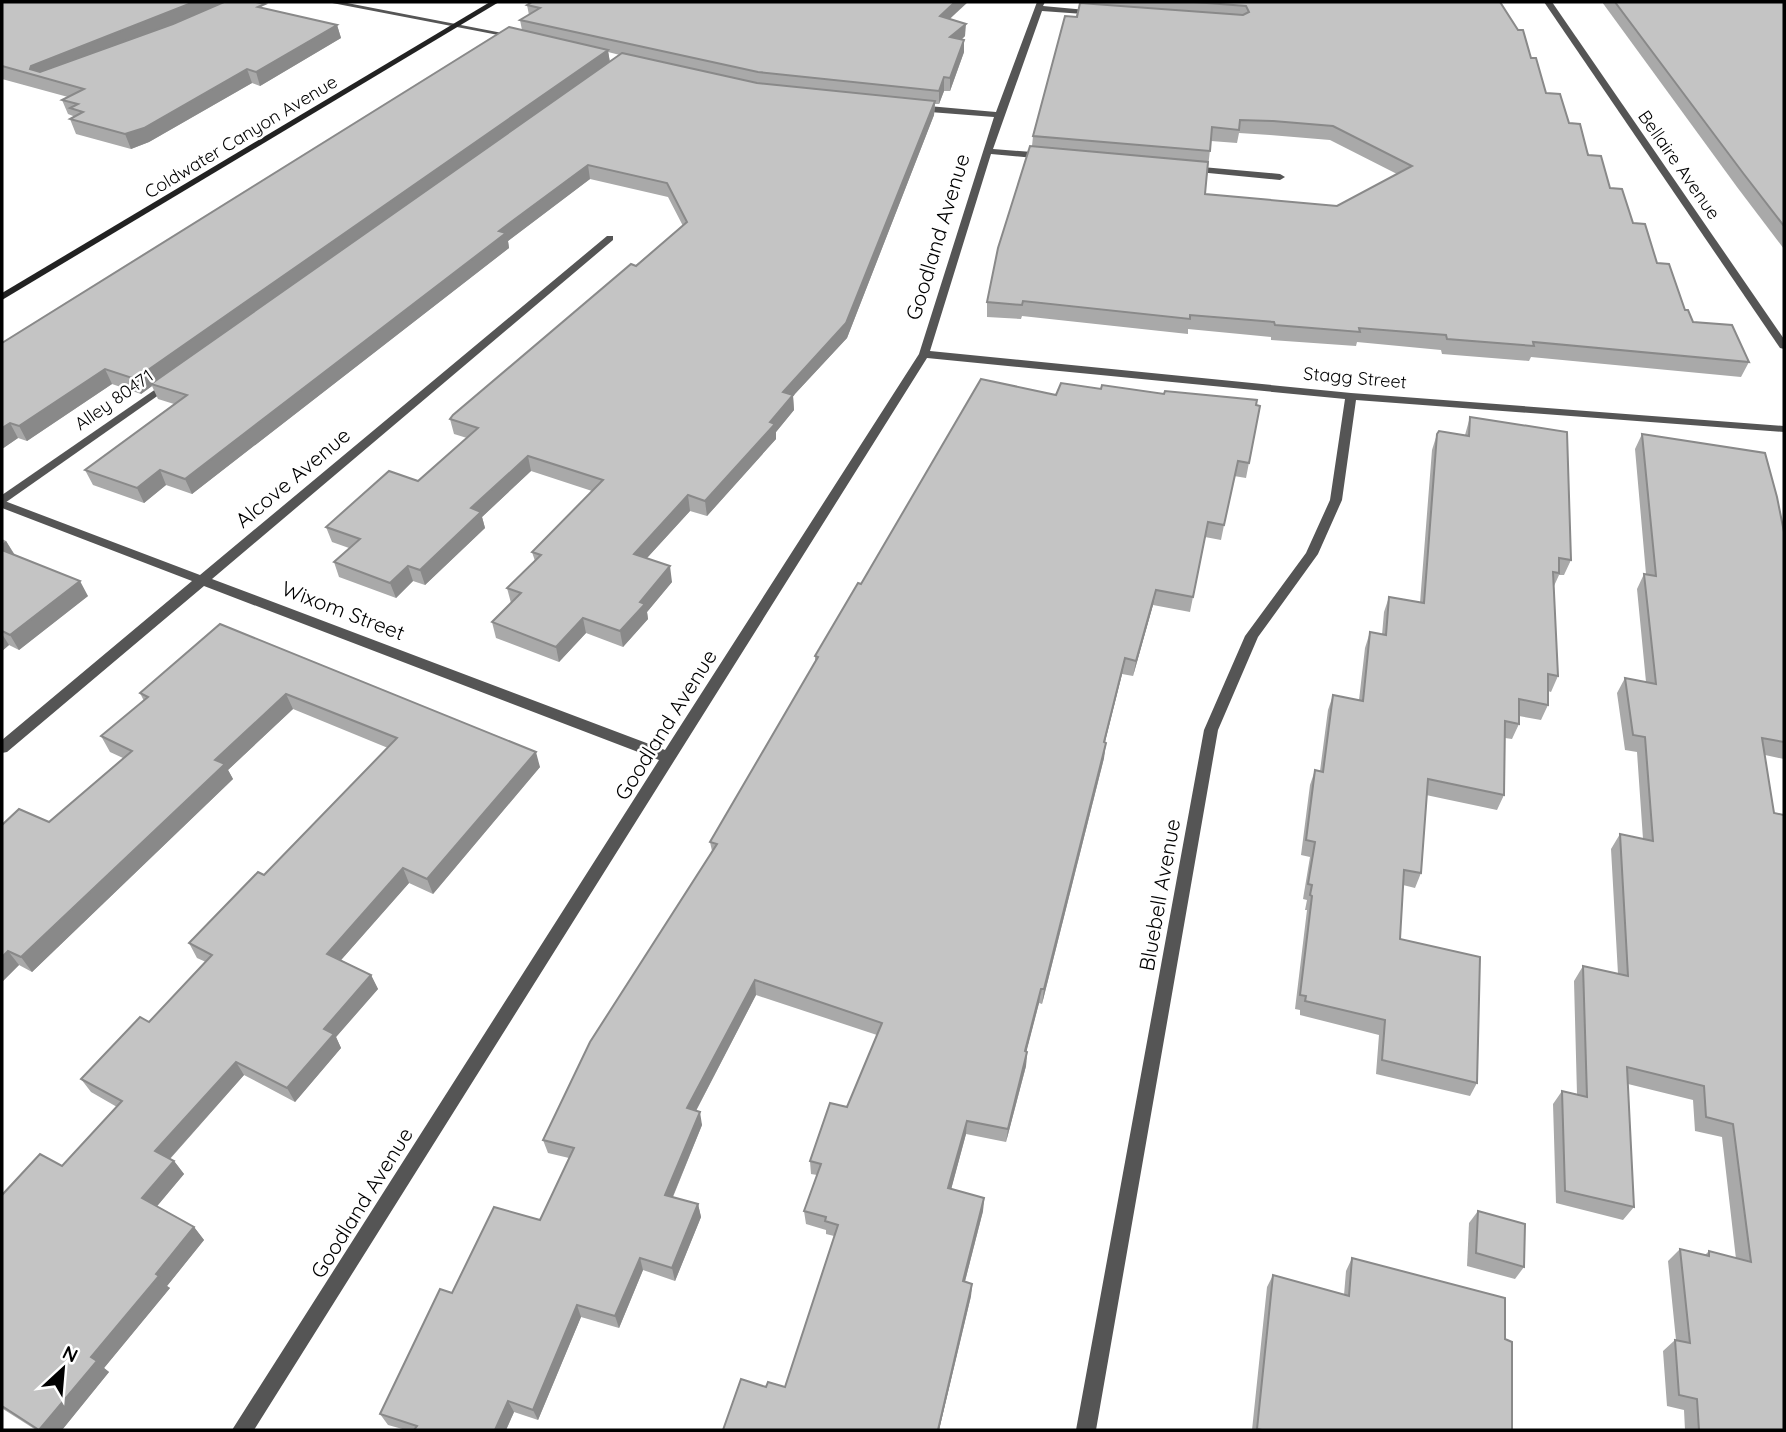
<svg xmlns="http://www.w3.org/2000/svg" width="1786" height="1432" viewBox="0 0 1786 1432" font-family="Quicksand,sans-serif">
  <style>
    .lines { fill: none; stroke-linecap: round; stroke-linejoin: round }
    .service { fill: #555; fill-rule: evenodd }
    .minor { fill: #555; fill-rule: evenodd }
    .tertiary { fill: #555; fill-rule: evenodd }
    .secondary { fill: #222; fill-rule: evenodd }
    .wall { fill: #a9a9a9; fill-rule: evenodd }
    .shaded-wall { fill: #898989 }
    .building { fill: #c4c4c4; stroke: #898989; stroke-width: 2 }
    .labels { text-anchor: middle; stroke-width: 5; stroke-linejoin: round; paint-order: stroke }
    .far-street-label { font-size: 18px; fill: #000; stroke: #fff }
    .street-label { font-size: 21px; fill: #000; stroke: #fff }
  </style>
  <rect width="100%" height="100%" fill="#fff"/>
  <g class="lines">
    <polygon class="service" points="169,380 173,381 173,385 2,505 2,495"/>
    <g class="minor">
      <polygon points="327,2 342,2 523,37 519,39"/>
      <polygon points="1037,2 1045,2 1043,6 1097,11 1101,13 1097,15 1042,11 993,149 1045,153 1050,156 1045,159 991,154 930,351 1351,393 1784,426 1784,432 1356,400 1342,500 1318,554 1258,637 1218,730 1096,1430 1076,1430 1204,730 1245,636 1306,553 1330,500 1345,399 927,358 254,1430 232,1430 659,760 204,586 7,752 2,753 2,740 192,581 2,508 2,500 200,575 607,236 613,236 613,240 212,579 665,750 919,354 994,117 917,111 913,108 917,105 996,112"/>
      <polygon points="1191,166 1280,174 1285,177 1280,180 1188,171 1188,167"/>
    </g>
    <polygon class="tertiary" points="1544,2 1552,2 1784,339 1784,349 1780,348"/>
    <polygon class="secondary" points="490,2 499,2 2,300 2,293"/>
  </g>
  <g class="wall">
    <polygon points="2,2 266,9 337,25 341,38 260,86 252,83 149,142 131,149 76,134 70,119 74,117 73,116 68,114 62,100 68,97 2,79"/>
    <path d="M1081,2h419l31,56 15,35 23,30 64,100 60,99 56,40 -8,15 -210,-20 -2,4 -87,-7 -1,-4 -84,-8 -1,4 -85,-6v-3l-83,-8v5l-166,-18 -1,3 -34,-2v-15l45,-156 1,-10zM1239,133l31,2 60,5 67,34 -60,32 -132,-12 6,-53 26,2z"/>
    <polygon points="1602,2 1784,2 1784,249 1737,187"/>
    <path d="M527,5l423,14 15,17 -3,3 2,13 -14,39h-6l-5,13h-4l-1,11 -87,223 -54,58 1,14 -18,22v7l-69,77 -17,-5 -44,48 26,23 -25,30 1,7 -25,28 -37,-14 -27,29 -63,-24 -4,-16 19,-19 -4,-15 28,-27 -3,-9 60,-61 -61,-20 -49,46 3,11 -60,57 -12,-4 -17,17 -57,-21 -5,-15 15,-14 -17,-6 -6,-15 92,-46 49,-43 -13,-4 -4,-15 233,-193 -15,-29 -78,-18 -82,62 1,7 -317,246 -26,-9 -22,18 -51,-18 -8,-15 89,-66 -16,-5 -6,-13 -11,8 -29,-10 -85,57 -9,-3 -16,11v-106l520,-313 -2,-10 9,-5zM608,52l12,3 -10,7z"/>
    <polygon points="1101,389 1164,394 1260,406 1246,478 1234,476 1221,540 1205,537 1190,612 1153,605 1133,676 1122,674 1105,742 1104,758 1042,1004 1039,1003 1026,1052 1027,1052 1026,1066 1006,1142 966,1134 951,1189 984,1198 983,1211 965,1281 972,1284 971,1296 939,1430 723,1430 766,1387 785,1387 834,1236 826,1234 826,1230 806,1224 804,1211 817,1175 811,1174 810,1161 847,1107 877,1035 756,995 696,1111 702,1125 673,1197 698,1204 701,1217 675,1281 643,1270 619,1328 581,1317 538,1420 514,1412 506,1430 406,1430 388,1425 380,1414 452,1293 540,1220 569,1158 548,1153 543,1140 712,851 710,842 815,662 815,656 861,584 1056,395"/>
    <polygon points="1470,417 1571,560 1564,575 1559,575 1554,586 1558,676 1551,692 1548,691 1548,705 1541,720 1519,716 1519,724 1512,739 1505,738 1504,795 1497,810 1426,795 1421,873 1415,888 1403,885 1400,939 1477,1083 1470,1096 1376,1074 1379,1035 1300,1015 1300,1010 1295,1009 1307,910 1305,910 1307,900 1303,899 1310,857 1301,855 1310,785 1315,770 1320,771 1328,710 1333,695 1359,700 1365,648 1370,632 1382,635 1384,612 1389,597 1420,603 1432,450 1437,434 1465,435"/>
    <polygon points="1642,434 1784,532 1784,759 1765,755 1784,1430 1685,1430 1684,1410 1667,1406 1663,1351 1675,1340 1676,1340 1668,1261 1680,1249 1705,1255 1709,1251 1736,1259 1722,1137 1695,1131 1693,1100 1628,1084 1634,1207 1623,1220 1556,1203 1553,1104 1562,1091 1577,1094 1574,981 1583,966 1618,974 1611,849 1620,834 1643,839 1637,752 1625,750 1617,693 1625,678 1646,682 1637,589 1644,574 1646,574 1635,449"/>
    <polygon points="2,539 6,541 15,555 88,596 19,650 9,645 2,651"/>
    <polygon points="220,624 540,767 433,894 409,883 341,960 371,975 378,989 336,1037 341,1048 295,1102 244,1075 170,1159 174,1161 184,1174 157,1206 194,1227 204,1240 167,1286 170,1288 104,1368 109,1372 62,1430 36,1430 3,1409 2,1411 2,1195 62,1166 117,1107 91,1092 81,1079 149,1022 206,962 197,958 189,943 264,875 388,748 293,709 228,770 233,779 32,972 19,965 2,982 2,825 49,822 123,758 110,752 101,736 144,701 140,693"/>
    <polygon points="1478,1211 1524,1267 1515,1279 1467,1266 1469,1223"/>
    <polygon points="1352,1258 1505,1339 1512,1430 1252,1430 1267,1287 1273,1275 1344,1295 1346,1271"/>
  </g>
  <g class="shaded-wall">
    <polygon points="194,2 227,2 43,77 30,69 31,66"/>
    <polygon points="955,2 968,2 940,28 940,16"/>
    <polygon points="966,24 965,36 950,50 950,37"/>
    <polygon points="337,25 341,38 260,86 256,72"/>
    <polygon points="964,40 964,52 950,91 950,78"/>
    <polygon points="608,50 610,63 151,384 152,386 141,394 135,379"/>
    <polygon points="247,69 252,83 149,142 131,149 125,134"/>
    <polygon points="944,77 944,91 939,104 939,91"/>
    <polygon points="935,101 934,115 847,338 793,396 794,410 776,432 776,439 707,516 705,501 770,422 783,392"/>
    <polygon points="588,165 590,179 508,241 509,248 192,494 185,479 499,231"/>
    <polygon points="105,369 112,384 27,441 19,426"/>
    <polygon points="10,423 18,438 2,449 2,428"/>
    <polygon points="528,456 531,471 482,517 485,528 425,585 420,570 471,508"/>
    <polygon points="160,470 166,485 144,503 137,488"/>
    <polygon points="688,495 690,511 636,570 634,554"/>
    <polygon points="6,541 15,556 2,557 2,544"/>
    <polygon points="408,566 413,581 396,598 390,583"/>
    <polygon points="670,566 672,582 647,612 648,619 623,647 620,631 640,602"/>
    <polygon points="80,581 88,596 19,650 10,635"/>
    <polygon points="1156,590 1153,605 1133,676 1136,661"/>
    <polygon points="583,618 586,633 559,662 556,647"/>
    <polygon points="2,634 9,645 2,651"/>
    <polygon points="1125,658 1122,674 1101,757 1104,742"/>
    <polygon points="286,694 293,709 228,770 233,779 32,972 21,957 215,760"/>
    <polygon points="1106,743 1104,758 1042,1004 1044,989"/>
    <polygon points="536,752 540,767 433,894 427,879"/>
    <polygon points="403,868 409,883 334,968 327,954"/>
    <polygon points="8,951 19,965 2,982 2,957"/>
    <polygon points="371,975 378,989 336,1037 341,1048 295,1102 287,1088 324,1029"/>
    <polygon points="755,980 756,995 690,1122 687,1108"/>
    <polygon points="1041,989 1039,1003 1023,1065 1025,1051"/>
    <polygon points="1027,1052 1026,1066 1006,1142 1008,1129"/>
    <polygon points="236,1062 244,1075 165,1164 155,1151"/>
    <polygon points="700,1112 702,1125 668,1208 665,1195"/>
    <polygon points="967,1121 966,1134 948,1201 948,1188"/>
    <polygon points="174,1161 184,1174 153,1211 142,1198"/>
    <polygon points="984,1198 983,1211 962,1293 963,1281"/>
    <polygon points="698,1204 701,1217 675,1281 672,1268"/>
    <polygon points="194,1227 204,1240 167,1286 170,1288 104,1368 109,1372 62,1430 39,1430 91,1357 156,1274"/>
    <polygon points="640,1258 643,1270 619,1328 615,1316"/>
    <polygon points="972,1284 971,1296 939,1430 938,1430"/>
    <polygon points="577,1305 581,1317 538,1420 533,1410"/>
    <polygon points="508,1401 514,1412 506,1430 495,1430"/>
  </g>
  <g class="building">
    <polygon points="2,2 194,2 31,66 30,69 40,72 173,24 224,2 256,2 265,4 258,7 337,25 256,72 247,69 144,128 125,134 70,119 83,112 70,108 78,104 62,100 84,89 2,66"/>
    <polygon points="532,2 955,2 940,16 966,24 950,37 964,40 950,78 944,77 939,91 758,72 520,20 540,8 527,5"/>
    <polygon points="1194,2 1500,2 1518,30 1523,30 1531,58 1536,58 1546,93 1560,94 1569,123 1580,124 1588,155 1601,156 1610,188 1622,189 1633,223 1645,224 1657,263 1669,264 1685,310 1688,310 1693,322 1732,325 1749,362 1533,342 1534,346 1447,339 1446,335 1359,328 1360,332 1275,325 1274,322 1190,315 1190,319 1023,301 1022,305 987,302 998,248 1030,146 1208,162 1205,194 1337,206 1412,166 1333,126 1273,121 1240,120 1239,130 1212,127 1210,151 1033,136 1065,16 1077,17 1080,3 1243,15 1249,12 1246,6"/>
    <polygon points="1615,2 1784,2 1784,226 1743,173"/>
    <polygon points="509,27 608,50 135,379 105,369 19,426 10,423 2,428 2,343"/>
    <polygon points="622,53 757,83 935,101 846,323 783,392 793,395 770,422 775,424 705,501 688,495 634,554 670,566 640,602 645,604 620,631 583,618 556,647 492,622 521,593 507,588 541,555 532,552 603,480 528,456 471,508 481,512 420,570 408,566 390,583 334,562 360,539 326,527 389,471 418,481 478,428 450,419 453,415 631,264 636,266 687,222 667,183 588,165 499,231 506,233 185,479 160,470 137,488 85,470 187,395 151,384"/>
    <polygon points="981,379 1056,395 1061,383 1101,389 1102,385 1164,394 1165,391 1257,400 1256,405 1260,406 1249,463 1238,461 1224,525 1208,522 1193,597 1156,590 1136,661 1125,658 1104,742 1106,743 1044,989 1041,989 1025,1051 1027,1052 1008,1129 967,1121 948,1188 984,1198 963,1281 972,1284 938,1430 723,1430 741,1379 766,1387 768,1382 785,1387 838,1225 825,1221 826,1217 804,1211 821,1164 810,1161 830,1103 847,1107 882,1023 755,980 687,1108 700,1112 665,1195 698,1204 672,1268 640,1258 615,1316 577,1305 533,1410 508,1401 495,1430 414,1430 417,1426 380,1414 440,1289 452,1293 494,1207 540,1220 574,1148 543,1140 590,1042 717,844 710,842 818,657 815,656 858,583 861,584"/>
    <polygon points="1470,417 1567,432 1571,560 1559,558 1559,573 1553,572 1558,676 1548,674 1548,705 1519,699 1519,724 1505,721 1504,795 1428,779 1421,873 1404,870 1400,939 1480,957 1477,1083 1382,1060 1385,1020 1305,1001 1306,996 1300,995 1312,896 1310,895 1312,885 1308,884 1315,842 1306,840 1315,770 1323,772 1333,695 1363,701 1370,632 1386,635 1389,597 1424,603 1437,434 1439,431 1469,436"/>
    <polygon points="1642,434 1765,453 1777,497 1784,532 1784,742 1762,738 1774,813 1784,815 1784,1430 1699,1430 1697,1399 1679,1395 1675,1340 1690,1343 1680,1249 1709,1256 1709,1251 1751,1262 1733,1124 1706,1117 1704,1086 1627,1067 1634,1207 1565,1191 1562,1091 1587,1097 1583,966 1628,976 1620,834 1653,841 1645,737 1633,735 1625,678 1656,684 1644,574 1656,576"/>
    <polygon points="2,550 80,581 10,635 2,631"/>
    <polygon points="220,624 536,752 427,879 403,868 327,954 371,975 324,1029 334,1034 287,1088 236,1062 155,1151 174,1161 142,1198 194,1227 156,1274 159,1276 91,1357 97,1361 39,1430 2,1406 2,1195 40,1154 62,1166 122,1101 81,1079 140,1017 149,1022 212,955 189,943 258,872 264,875 397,738 286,694 215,760 225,764 21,957 8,951 2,957 2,825 19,809 49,822 132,751 101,736 148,697 140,693"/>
    <polygon points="1478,1211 1525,1224 1524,1267 1476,1253"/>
    <polygon points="1352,1258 1505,1298 1505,1339 1512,1342 1512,1430 1262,1430 1257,1429 1273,1275 1349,1296"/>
  </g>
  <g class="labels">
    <g class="far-street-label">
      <text transform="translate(241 137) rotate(-31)" y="6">Coldwater Canyon Avenue</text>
      <text transform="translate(1679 165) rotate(55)" y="6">Bellaire Avenue</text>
      <text transform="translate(1355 378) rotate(5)" y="6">Stagg Street</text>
      <text transform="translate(114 400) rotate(-35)" y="6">Alley 80471</text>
    </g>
    <g class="street-label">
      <text transform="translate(938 237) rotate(-73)" y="7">Goodland Avenue</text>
      <text transform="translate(293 478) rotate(-40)" y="7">Alcove Avenue</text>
      <text transform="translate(343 611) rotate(21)" y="7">Wixom Street</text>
      <text transform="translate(666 725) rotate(-58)" y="7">Goodland Avenue</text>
      <text transform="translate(1160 895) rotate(-80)" y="7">Bluebell Avenue</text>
      <text transform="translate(362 1203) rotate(-58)" y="7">Goodland Avenue</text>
    </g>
  </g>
  <rect width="1786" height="1432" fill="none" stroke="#000000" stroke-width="7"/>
  <g transform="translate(63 1369) rotate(26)" stroke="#ffffff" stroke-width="5" paint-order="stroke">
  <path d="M0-5L12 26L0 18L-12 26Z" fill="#000000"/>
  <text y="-10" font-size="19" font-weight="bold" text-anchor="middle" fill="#000000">N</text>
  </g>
</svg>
